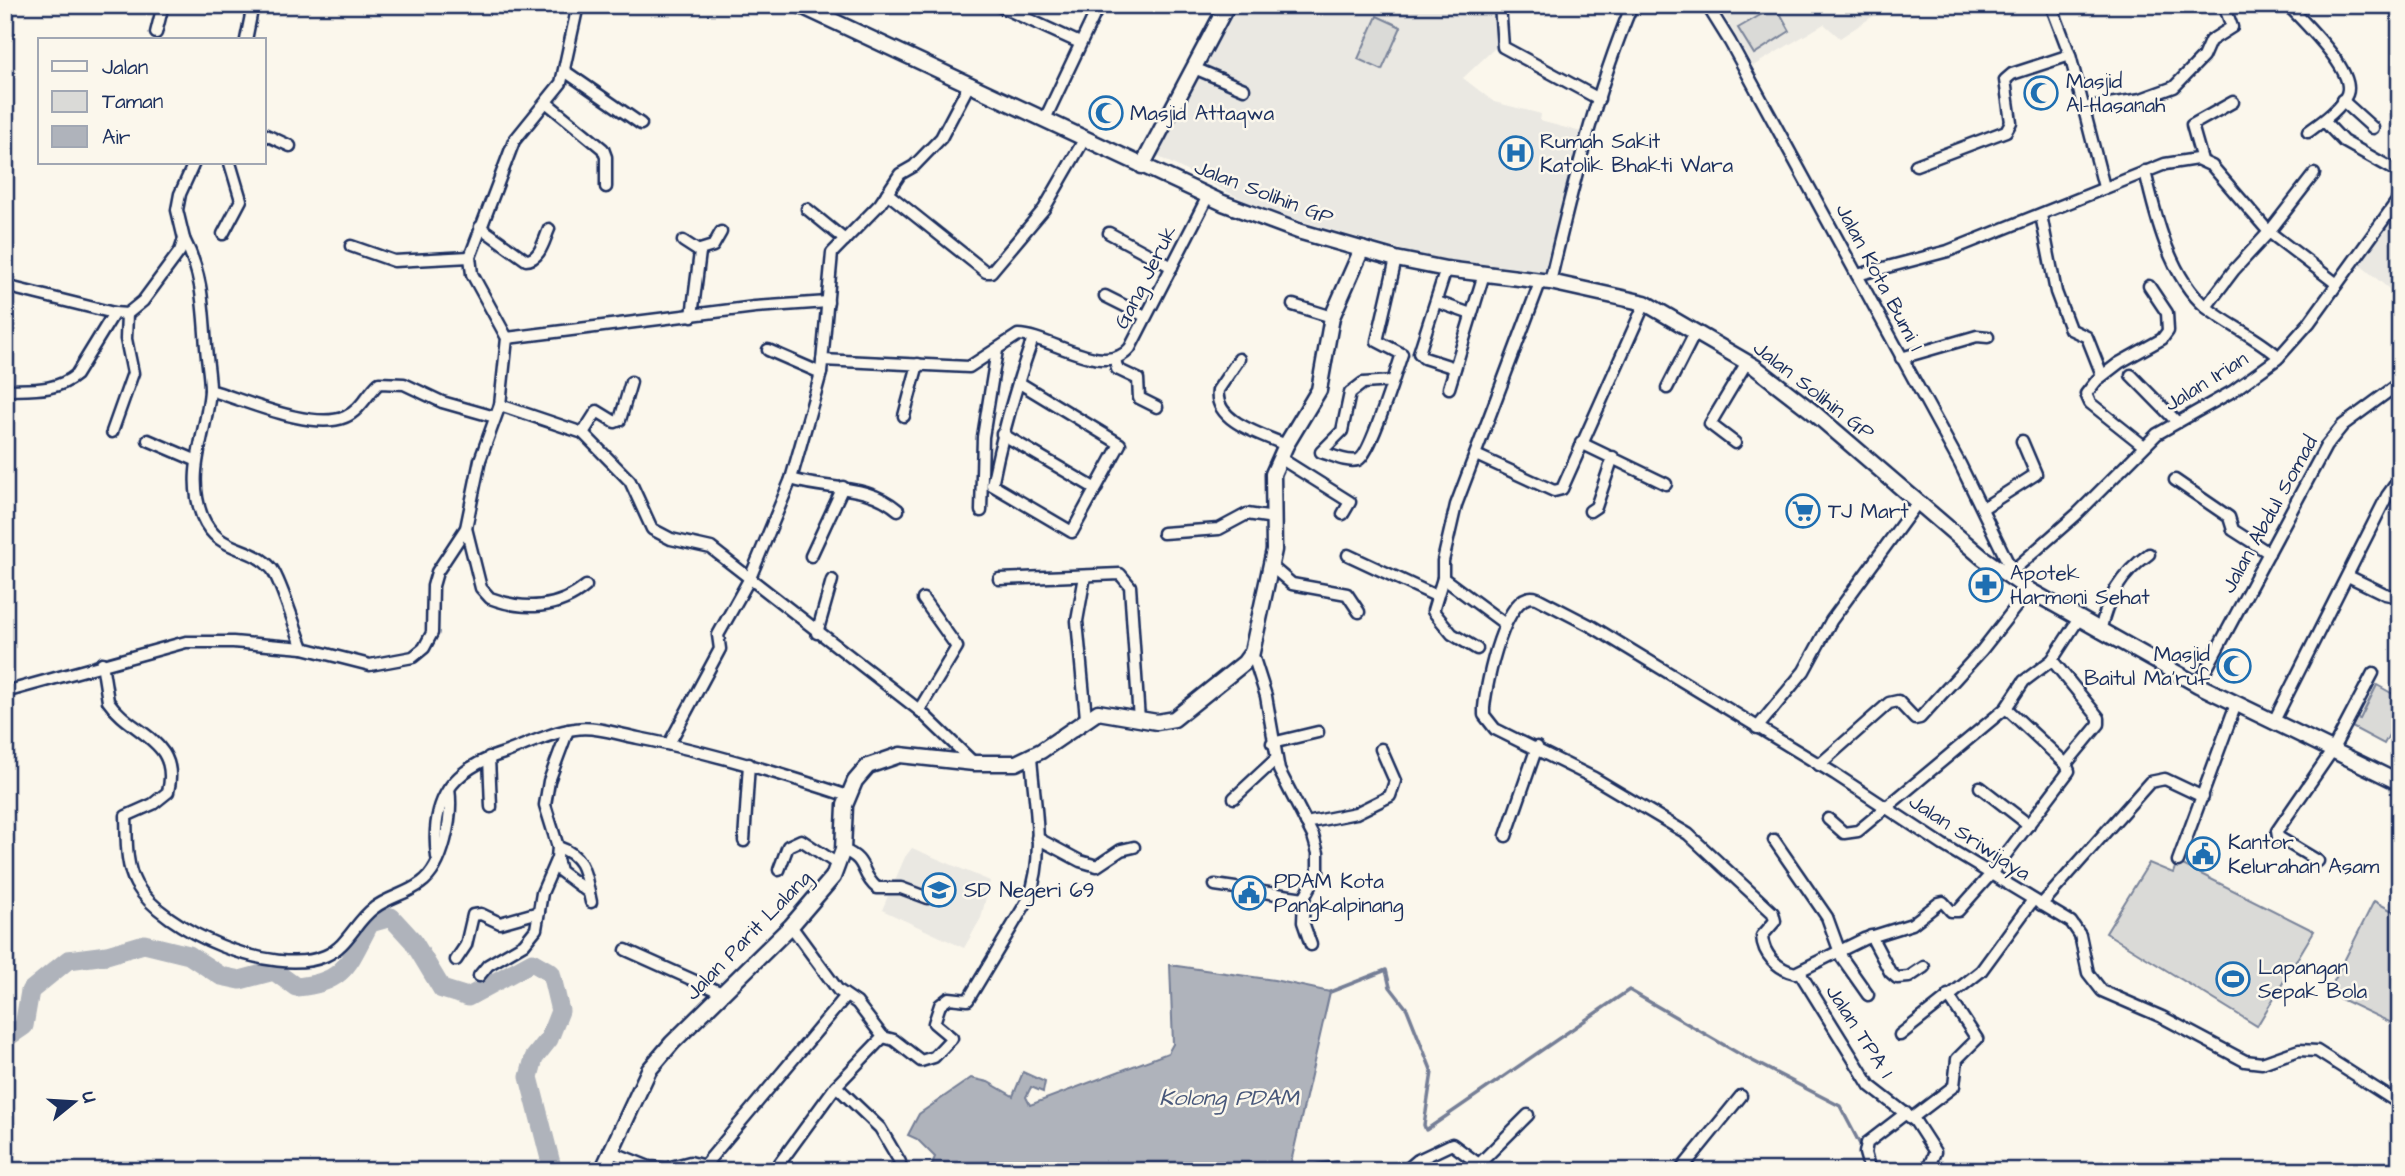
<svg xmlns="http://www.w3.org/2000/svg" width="2405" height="1176" viewBox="0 0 2405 1176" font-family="'Architects Daughter',sans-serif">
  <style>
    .built { fill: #eae8e2 }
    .green { fill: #dadad7; stroke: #7a849a; stroke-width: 2 }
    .water { fill: #afb3bb; stroke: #747e96; stroke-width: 2 }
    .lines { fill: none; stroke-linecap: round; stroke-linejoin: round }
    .stream { stroke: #747e96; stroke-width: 3.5 }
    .river { stroke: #afb3bb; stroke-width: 19 }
    .street-casing { stroke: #1b2f5e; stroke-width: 15 }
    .secondary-casing { stroke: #1b2f5e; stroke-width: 19 }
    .street { stroke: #fbf7ec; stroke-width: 10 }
    .secondary { stroke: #fbf7ec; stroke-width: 14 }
    .labels { text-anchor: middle; stroke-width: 5; stroke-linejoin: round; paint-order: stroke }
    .poi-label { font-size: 21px; fill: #1b2f5e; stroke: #fbf7ec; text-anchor: start }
    .street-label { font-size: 21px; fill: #1b2f5e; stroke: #fbf7ec }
    .water-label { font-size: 23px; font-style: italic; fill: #47577a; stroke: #fbf7ec }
  </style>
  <rect width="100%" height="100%" fill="#fbf7ec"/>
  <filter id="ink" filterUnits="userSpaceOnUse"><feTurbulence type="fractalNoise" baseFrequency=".0143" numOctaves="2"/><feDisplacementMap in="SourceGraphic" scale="14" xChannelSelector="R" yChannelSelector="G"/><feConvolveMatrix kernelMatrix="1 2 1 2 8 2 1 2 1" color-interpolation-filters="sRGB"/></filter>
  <g filter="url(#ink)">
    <g class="built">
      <polygon points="1235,5 1493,5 1497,11 1497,46 1463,78 1494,102 1541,114 1540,121 1585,133 1550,272 1426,257 1263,210 1153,154"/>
      <polygon points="1718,5 1890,5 1840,38 1824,24 1753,66"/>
      <polygon points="2400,206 2400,298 2359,264"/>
      <polygon points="912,848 990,881 981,918 964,948 882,910 905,857"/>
    </g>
    <g class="green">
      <polygon points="1776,6 1790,31 1754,54 1738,28"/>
      <polygon points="1377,16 1401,27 1382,70 1358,59"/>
      <polygon points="2377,685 2400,698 2400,715 2384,744 2352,727 2356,718 2360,719"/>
      <polygon points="2177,862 2314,931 2257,1026 2106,933 2149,863 2173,873"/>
      <polygon points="2374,901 2400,915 2400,1027 2328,993"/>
    </g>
    <polygon class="water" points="1170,965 1274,980 1330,992 1289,1171 929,1171 935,1157 917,1139 908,1135 919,1114 971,1078 988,1082 1013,1096 1023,1072 1045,1082 1043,1092 1031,1087 1026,1097 1030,1105 1168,1053 1173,1044"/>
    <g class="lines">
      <polyline class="stream" points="1330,992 1386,970 1390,987 1407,1009 1432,1072 1424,1125 1426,1130 1629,990 1743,1056 1840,1106 1862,1148"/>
      <path class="river" d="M5,1039l19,-13 6,-35 38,-31 39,-5 37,-11 45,11 32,21 19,4 34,-9 22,16c50,-4 53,-25 74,-64l21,-6 22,24 29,48 26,8 64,-35 19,11 9,38 -11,28 -15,19 -5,19 24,94"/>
      <defs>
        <g id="street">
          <polyline points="578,5 561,83 514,141 470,257 472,274 507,338 500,405 583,433 630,481 652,529 671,539 711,548 919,710 974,763"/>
          <polyline points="997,5 1080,43"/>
          <polyline points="1500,5 1503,47 1599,99"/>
          <polyline points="1707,5 1730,42 1960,464 2012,571"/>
          <polyline points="2051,5 2070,55 2104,187"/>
          <path d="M2288,5c15,17 68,66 59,89 -6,15 -27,29 -39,38"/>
          <polyline points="156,33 163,5"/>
          <polyline points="246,40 253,5"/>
          <polyline points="1194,68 1244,89"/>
          <polyline points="566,72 641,124"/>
          <polyline points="2342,100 2373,128"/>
          <polyline points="547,103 603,149 606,157 606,187"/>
          <polyline points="2083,108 2141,99 2174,87 2203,57 2210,41 2232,27 2224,5"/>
          <polyline points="1045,119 1099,5"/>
          <polyline points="2324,121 2343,141 2400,173"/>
          <polyline points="264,134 290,146"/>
          <polyline points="2202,160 2192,125 2233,102"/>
          <polyline points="1916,165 2006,131 2011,122 2005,80 2012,74 2070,55"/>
          <path d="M2145,171c10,44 25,107 62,137 23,18 50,29 72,49"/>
          <polyline points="887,193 986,272 991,272 1044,209 1085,138"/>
          <polyline points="807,209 845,240"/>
          <polyline points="2041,215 2056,292 2070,329 2087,337 2102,375"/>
          <path d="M480,227l46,33c14,0 18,-20 23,-31"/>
          <polyline points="1109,233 1172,267"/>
          <polyline points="223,234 241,200 230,163"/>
          <path d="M184,239c19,36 19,69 22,108 1,14 4,29 4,43 -3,43 -25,82 -8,126 16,38 49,28 70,53 9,12 24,62 31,79"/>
          <polyline points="683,241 700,252 692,316"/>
          <polyline points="351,246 394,261 470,257"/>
          <polyline points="700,250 713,246 721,232"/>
          <polyline points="1446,269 1419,353 1424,358 1455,368"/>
          <polyline points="1857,275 1948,251 2165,164 2197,159 2212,166 2269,232 2314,174"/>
          <path d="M1550,282c22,-94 45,-188 82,-277"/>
          <polyline points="5,286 114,313 127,314 143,301 180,251 184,239 177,210 180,194 194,163"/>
          <polyline points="1105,296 1145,316"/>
          <polyline points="1437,302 1471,314"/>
          <polyline points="1293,305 1332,317"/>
          <polyline points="2206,307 2234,270 2269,232 2337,284"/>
          <polyline points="507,338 755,307 828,302"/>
          <polyline points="768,350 821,373"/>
          <polyline points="1115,358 1117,369 1138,379 1139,398 1157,407"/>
          <polyline points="1901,358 1977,336 1988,337"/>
          <path d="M1239,359l-21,31c-5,32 46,45 68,55"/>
          <path d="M822,360l147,7 49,-32c30,0 87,44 112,13l78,-152"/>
          <polyline points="2131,375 2177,422"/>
          <path d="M1393,381l-30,2 -13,10 -8,38 -21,21c11,3 25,11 37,8 12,-4 38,-89 44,-106l-25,-13 19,-82"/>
          <path d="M1018,382l102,62 -48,88 -80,-47c10,-51 24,-99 41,-147"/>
          <polyline points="1449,388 1484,274"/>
          <polyline points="1667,388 1696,331"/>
          <path d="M5,390c25,-1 51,2 71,-15l38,-62"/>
          <path d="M210,390c34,10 102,41 135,27 15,-6 23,-24 34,-34l25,1 38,18 53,15"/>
          <polyline points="904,416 918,364"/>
          <polyline points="112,432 133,373 126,339 127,314"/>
          <polyline points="583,433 597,411 615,422 620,420 631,382"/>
          <polyline points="1002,434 1096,489"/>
          <polyline points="148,440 195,460"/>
          <polyline points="1581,443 1666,484"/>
          <polyline points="1735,443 1710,424 1747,362"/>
          <polyline points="2144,446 2090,403 2086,394 2097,380 2119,363 2162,339 2168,331 2167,313 2149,286"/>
          <polyline points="1476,455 1554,491 1562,489 1645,303"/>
          <polyline points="1280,458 1350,502 1343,514"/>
          <path d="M791,479c38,12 75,4 107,31"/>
          <polyline points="2175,480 2229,517 2233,530 2269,553"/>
          <polyline points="1983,508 2036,474 2022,441"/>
          <polyline points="981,511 983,437 997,350"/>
          <polyline points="1590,511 1596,507 1613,457"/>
          <path d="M466,528l15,60 9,10c34,13 69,11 96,-12"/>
          <polyline points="1163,533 1219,529 1247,514 1274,518"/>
          <polyline points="1348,555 1436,596"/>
          <polyline points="811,556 843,487"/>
          <polyline points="1271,566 1292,584 1347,594 1359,612"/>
          <polyline points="2009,574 2076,515 2157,434 2233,391 2277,359 2309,323 2400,197"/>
          <polyline points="1085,576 1077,621 1086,718"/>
          <polyline points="2348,576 2385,594 2400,597"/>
          <polyline points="1443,578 1433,611 1452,634 1477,649"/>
          <polyline points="999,579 1120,574 1130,586 1139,720"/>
          <polyline points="1505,624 1443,578 1443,561 1456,505 1541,280"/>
          <path d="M2100,632c7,-34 21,-58 49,-78"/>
          <polyline points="817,633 832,580"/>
          <polyline points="2052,660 2099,718 2099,724 2066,764"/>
          <path d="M102,663l6,38c23,34 73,38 60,91l-15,12 -27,12c1,22 -1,48 10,68 27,47 138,94 189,72 23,-10 30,-34 49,-48 14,-11 33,-14 47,-25 23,-16 32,-68 28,-94"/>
          <polyline points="2198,685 2326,446 2343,425 2400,383"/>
          <polyline points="5,692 186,642 233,642 303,648 370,665 413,657 424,648 432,633 433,586 437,572 466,528 480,460 500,405"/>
          <path d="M2006,708l60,56 3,7 -78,103 -33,37h-7l-8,-9 -4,1 -27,21 -48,15 -69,34c-18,-4 -32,-19 -33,-37l13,-15 -2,-8 -85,-79 -94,-56 -99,-49 -11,-14v-7c2,-23 21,-121 53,-110l56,29 242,147 108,71 128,77 9,13 8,38 14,18 60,26 83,44 17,2 37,-13 18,1 83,53"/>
          <polyline points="919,710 957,647 923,599"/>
          <polyline points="2273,723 2387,496 2400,478"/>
          <polyline points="1757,728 1804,671 1831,621 1918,502"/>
          <polyline points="1272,743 1318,732"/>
          <polyline points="669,744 720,649 718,635 750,578 791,479 816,391 821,373 832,253 880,204 900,174 914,166 941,138 970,83"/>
          <polyline points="489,757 491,807"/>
          <polyline points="1819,765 1889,703 1898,701 1915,719 1920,718 1982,650 2029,590"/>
          <polyline points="1980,787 2029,825"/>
          <polyline points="1234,798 1276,759"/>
          <polyline points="1828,819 1844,833 1858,831 2006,708 2024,681 2052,660 2078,620"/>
          <polyline points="1306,823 1356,813 1390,796 1395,781 1381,749"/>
          <polyline points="1506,836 1537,747"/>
          <polyline points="1037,838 1080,861 1097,866 1121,850 1134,847"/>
          <polyline points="1774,840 1827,917 1842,958 1868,995"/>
          <polyline points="744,841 749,764"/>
          <path d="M558,847c28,9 27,29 33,55"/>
          <path d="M843,850c26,10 16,23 34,38h24l27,10"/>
          <path d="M437,857c-7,-56 14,-88 67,-104 23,-8 47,-21 71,-24 20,-3 43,5 63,9 72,14 141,35 210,58"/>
          <polyline points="557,859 560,871 588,892"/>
          <polyline points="2178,861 2236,704"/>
          <polyline points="2318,861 2278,837 2277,831 2332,751 2373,673"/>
          <polyline points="779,870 788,846 801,840 839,865"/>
          <polyline points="1215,885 1304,898 1318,872 1318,853 1313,836 1279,770 1266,696 1252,652"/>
          <polyline points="1304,898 1303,922 1311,945"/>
          <polyline points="2041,905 2150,782 2165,779 2203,797"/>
          <polyline points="1871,936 1890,972 1897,978 1909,977 1924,967"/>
          <polyline points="626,950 722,993"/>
          <polyline points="456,960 466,945 473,915 481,914 500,923 539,912"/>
          <polyline points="1800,973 1870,1086 1915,1121 1935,1152 1927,1171"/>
          <polyline points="479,976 488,965 524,944 536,929 542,893 557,858 558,847 545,805 549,781 568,730"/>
          <polyline points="1900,1035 1981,971 2033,900"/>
          <path d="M883,1037l11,3 27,21 13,-4 18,-19 -18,-15 6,-18 9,-7 19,2 61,-102c17,-45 5,-95 2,-141"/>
          <polyline points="836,1086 880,1128 900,1162"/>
          <polyline points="1912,1118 1954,1086 1957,1059 1977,1039 1948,995"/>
          <polyline points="609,1151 649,1167 667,1168 690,1162 723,1171"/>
          <polyline points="704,1166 846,996"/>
          <polyline points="1319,1170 1337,1168 1346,1171"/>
          <polyline points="774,1171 836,1086 883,1037 857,1003 838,990 791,926"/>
          <polyline points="1405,1171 1418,1160 1452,1144 1488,1171"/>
          <polyline points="1472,1171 1528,1115"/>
          <polyline points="1680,1171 1741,1096"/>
          <polyline points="1870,1171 1865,1153 1867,1143 1906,1113"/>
        </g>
        <g id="secondary">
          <polyline points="799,5 1223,203 1298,231 1396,259 1446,269 1550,282 1645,303 1755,367 1813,412 1983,558 2029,590 2198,685 2400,783"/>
          <polyline points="1142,166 1227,5"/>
          <polyline points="602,1171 649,1070 672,1043 791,926 833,877 843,850 845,805 855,781 868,766 900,755 974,763 1016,763 1041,751 1098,712 1157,722 1174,719 1244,663 1252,652 1274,550 1273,474 1286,445 1319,390 1332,317 1362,249"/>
        </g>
      </defs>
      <use href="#street" class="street-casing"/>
      <use href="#secondary" class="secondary-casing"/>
      <use href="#street" class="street"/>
      <use href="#secondary" class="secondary"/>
    </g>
  </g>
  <defs>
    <symbol id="mosque-ring" viewBox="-11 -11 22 22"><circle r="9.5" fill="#fbf7ec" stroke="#1f6fb2" stroke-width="1.5"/><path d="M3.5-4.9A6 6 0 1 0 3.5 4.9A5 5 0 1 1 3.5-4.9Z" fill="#1f6fb2"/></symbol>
    <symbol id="hospital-ring" viewBox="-11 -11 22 22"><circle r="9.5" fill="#fbf7ec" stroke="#1f6fb2" stroke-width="1.5"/><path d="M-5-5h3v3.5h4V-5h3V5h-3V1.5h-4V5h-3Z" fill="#1f6fb2"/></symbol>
    <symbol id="supermarket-ring" viewBox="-11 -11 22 22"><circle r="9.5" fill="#fbf7ec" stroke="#1f6fb2" stroke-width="1.5"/><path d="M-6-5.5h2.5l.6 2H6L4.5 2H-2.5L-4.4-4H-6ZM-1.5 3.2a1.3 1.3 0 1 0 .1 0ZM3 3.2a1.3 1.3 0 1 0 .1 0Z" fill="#1f6fb2"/></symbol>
    <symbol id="pharmacy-ring" viewBox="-11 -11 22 22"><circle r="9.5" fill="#fbf7ec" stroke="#1f6fb2" stroke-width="1.5"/><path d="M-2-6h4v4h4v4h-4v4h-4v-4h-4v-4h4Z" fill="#1f6fb2"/></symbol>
    <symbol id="civic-ring" viewBox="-11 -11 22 22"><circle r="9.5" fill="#fbf7ec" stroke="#1f6fb2" stroke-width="1.5"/><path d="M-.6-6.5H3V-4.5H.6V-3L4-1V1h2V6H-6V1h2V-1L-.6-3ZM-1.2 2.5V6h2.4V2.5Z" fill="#1f6fb2"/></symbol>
    <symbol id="school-ring" viewBox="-11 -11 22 22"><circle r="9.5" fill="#fbf7ec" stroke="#1f6fb2" stroke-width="1.5"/><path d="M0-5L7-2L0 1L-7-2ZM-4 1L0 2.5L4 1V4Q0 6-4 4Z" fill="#1f6fb2"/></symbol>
    <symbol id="stadium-ring" viewBox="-11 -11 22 22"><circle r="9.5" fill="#fbf7ec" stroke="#1f6fb2" stroke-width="1.5"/><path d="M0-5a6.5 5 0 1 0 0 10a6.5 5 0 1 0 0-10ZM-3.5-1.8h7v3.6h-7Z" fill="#1f6fb2"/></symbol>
  </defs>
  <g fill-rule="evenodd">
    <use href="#mosque-ring" x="2022" y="74" width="38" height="38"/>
    <use href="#mosque-ring" x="1087" y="94" width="38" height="38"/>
    <use href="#hospital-ring" x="1497" y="134" width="38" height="38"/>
    <use href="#supermarket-ring" x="1784" y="492" width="38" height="38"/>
    <use href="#pharmacy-ring" x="1967" y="566" width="38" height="38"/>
    <use href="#mosque-ring" x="2215" y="647" width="38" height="38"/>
    <use href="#civic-ring" x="2184" y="835" width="38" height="38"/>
    <use href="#school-ring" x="920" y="871" width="38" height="38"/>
    <use href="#civic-ring" x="1230" y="874" width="38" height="38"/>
    <use href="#stadium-ring" x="2214" y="960" width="38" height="38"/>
  </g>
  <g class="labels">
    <g class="poi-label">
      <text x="2066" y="88">Masjid<tspan x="2066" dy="24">Al-Hasanah</tspan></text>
      <text x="1130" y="120">Masjid Attaqwa</text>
      <text x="1540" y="148">Rumah Sakit<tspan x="1540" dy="24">Katolik Bhakti Wara</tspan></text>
      <text x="1828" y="518">TJ Mart</text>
      <text x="2010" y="580">Apotek<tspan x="2010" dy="24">Harmoni Sehat</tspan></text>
      <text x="2210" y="661" text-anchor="end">Masjid<tspan x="2210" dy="24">Baitul Ma'ruf</tspan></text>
      <text x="2228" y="849">Kantor<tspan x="2228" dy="24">Kelurahan Asam</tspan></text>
      <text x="1274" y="888">PDAM Kota<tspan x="1274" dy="24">Pangkalpinang</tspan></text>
      <text x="964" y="897">SD Negeri 69</text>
      <text x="2258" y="974">Lapangan<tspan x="2258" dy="24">Sepak Bola</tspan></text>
    </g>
    <g class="street-label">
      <text transform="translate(1264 192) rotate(21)" y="7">Jalan Solihin GP</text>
      <text transform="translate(1145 277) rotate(-63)" y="7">Gang Jeruk</text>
      <text transform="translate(1880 277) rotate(62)" y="7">Jalan Kota Bumi 1</text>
      <text transform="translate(2206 381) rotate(-32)" y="7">Jalan Irian</text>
      <text transform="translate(1814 390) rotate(38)" y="7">Jalan Solihin GP</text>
      <text transform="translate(2269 514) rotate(-61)" y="7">Jalan Abdul Somad</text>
      <text transform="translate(1970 837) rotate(33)" y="7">Jalan Sriwijaya</text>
      <text transform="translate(748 935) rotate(-46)" y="7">Jalan Parit Lalang</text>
      <text transform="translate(1860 1031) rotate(57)" y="7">Jalan TPA 1</text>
    </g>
    <g class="water-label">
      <text x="1229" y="1105">Kolong PDAM</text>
    </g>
  </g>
  <rect width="2405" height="1176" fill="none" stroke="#fbf7ec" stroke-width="28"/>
  <rect x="14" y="14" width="2377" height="1148" fill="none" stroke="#1b2f5e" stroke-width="2.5" filter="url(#ink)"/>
  <rect x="38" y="38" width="228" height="126" fill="#fbf7ec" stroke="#a1a7b3" stroke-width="2"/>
  <rect x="52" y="61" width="35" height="10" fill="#fbf7ec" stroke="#a1a7b3" stroke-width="2"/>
  <text x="102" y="74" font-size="21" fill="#1b2f5e">Jalan</text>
  <rect x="52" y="91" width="35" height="21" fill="#dadad7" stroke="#a1a7b3" stroke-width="2"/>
  <text x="102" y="108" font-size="21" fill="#1b2f5e">Taman</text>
  <rect x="52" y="126" width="35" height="21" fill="#afb3bb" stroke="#a1a7b3" stroke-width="2"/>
  <text x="102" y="144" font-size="21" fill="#1b2f5e">Air</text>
  <g transform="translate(74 1102) rotate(72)" stroke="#fbf7ec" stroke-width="5" paint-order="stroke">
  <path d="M0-5L12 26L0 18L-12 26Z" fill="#1b2f5e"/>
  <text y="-10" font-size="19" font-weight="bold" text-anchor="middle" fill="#1b2f5e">U</text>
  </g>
</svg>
